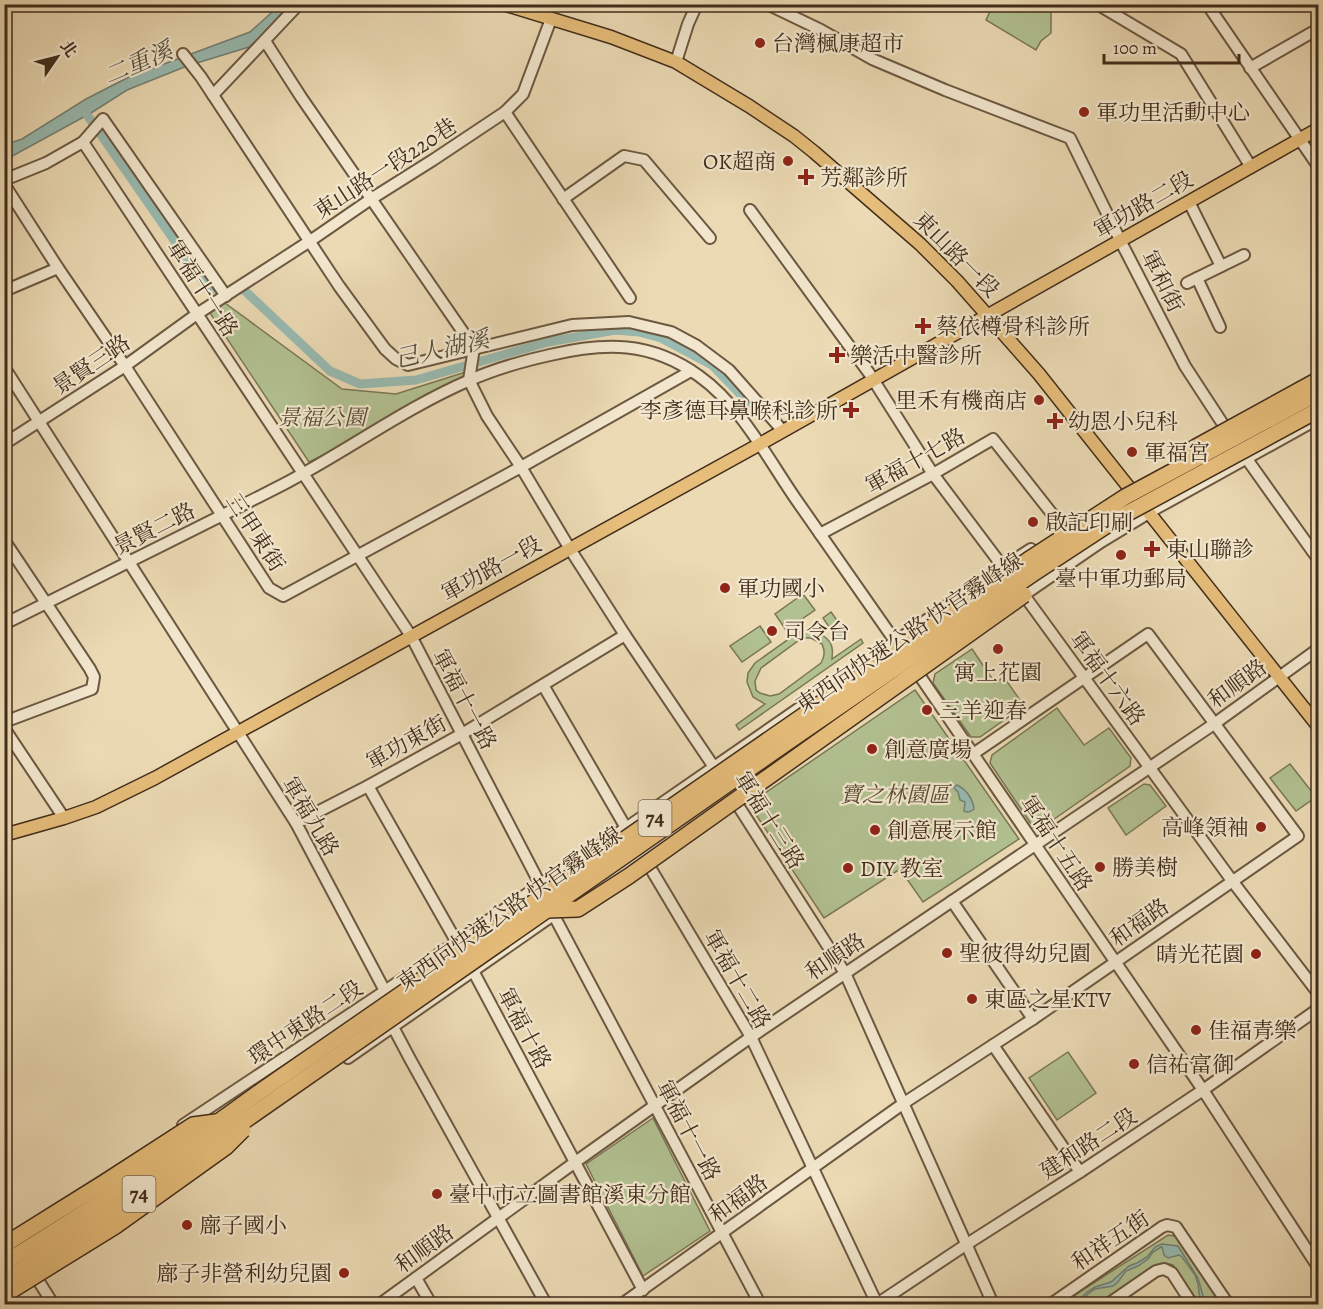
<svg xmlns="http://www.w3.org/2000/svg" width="1323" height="1309" viewBox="0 0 1323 1309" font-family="Alegreya,'Noto Serif TC',serif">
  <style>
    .green { fill: #b2c191; stroke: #7a7756; stroke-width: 1.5; fill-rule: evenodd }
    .water { fill: #98bab1; stroke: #758275; stroke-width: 1.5 }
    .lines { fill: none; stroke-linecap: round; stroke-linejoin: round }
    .canal { stroke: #98bab1; stroke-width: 9 }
    .minor-casing { stroke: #6c5841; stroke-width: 14 }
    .major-casing { stroke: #412d1b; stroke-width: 15 }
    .minor { stroke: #f2e7ce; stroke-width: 10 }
    .major { stroke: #e6bd7a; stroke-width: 12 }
    .highway-bridge-casing { stroke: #412d1b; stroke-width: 18; stroke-linecap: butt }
    .highway-bridge { stroke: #e6bd7a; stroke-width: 15 }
    .poi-dot { fill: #8f2418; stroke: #f2e7ce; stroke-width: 2 }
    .labels { text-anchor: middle; stroke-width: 4.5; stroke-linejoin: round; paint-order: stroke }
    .shield { fill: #f2e7ce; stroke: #766551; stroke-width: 1.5 }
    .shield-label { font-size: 21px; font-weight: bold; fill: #412d1b }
    .poi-label { font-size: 22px; fill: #412d1b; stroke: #f2e7ce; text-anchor: start }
    .street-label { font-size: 22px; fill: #412d1b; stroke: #f2e7ce }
    .park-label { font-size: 22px; font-style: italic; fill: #584b33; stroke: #f2e7ce }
    .water-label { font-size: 24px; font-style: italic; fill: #575040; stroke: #f2e7ce }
  </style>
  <rect width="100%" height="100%" fill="#ebdab4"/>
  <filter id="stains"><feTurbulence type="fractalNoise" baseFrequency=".00333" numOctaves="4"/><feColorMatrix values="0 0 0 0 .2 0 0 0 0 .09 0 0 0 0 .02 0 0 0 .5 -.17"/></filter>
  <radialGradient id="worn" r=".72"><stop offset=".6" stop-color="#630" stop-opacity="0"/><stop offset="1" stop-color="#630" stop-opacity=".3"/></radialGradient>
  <g class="green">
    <polygon points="993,5 1051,5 1051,33 1041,41 1036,50 986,20"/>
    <polygon points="225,303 342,389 396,394 469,371 473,382 309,462 210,313"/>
    <polygon points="803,594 815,610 786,630 775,614"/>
    <polygon points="831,612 847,634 838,640 823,618"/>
    <polygon points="760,626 771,642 742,662 730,646"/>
    <path d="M809,630c9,2 22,8 23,18 1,4 0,7 0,11l29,-20 2,4 -124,87 -3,-5 29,-21 -12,-7 -6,-15 1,-9 7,-10 45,-32zM802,638h9l11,6c3,7 3,12 -1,19l-42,31 -9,2 -10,-3 -4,-3 -1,-9 6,-13z"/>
    <polygon points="972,649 995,683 1004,677 1024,706 980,737 971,737 933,683 935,674"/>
    <polygon points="915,690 1019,839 923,902 900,869 824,918 749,804"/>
    <polygon points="1057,708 1084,745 1109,728 1131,758 1130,766 1040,829 1033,827 990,763 992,755"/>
    <polygon points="1290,764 1316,797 1296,811 1270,778"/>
    <polygon points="1144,784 1150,785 1166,806 1126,835 1108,808"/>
    <polygon points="1068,1052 1096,1093 1057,1120 1029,1078"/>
    <polygon points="653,1118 710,1231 643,1276 586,1164"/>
    <polygon points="1168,1235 1181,1237 1224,1304 1199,1304 1173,1265 1166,1263 1101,1304 1061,1304"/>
  </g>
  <g class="water">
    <polygon points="280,5 292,5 263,36 249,47 187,66 127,90 91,113 5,160 4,145 22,139 86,99 129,77 250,32"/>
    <path d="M957,785c9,4 16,14 17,24 -4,3 -6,4 -10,2l1,-9 -5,-2 -2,-8 -5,-5z"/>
    <polygon points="1162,1244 1178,1246 1198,1278 1203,1296 1211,1304 1205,1304 1200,1299 1198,1284 1195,1275 1182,1257 1179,1255 1168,1258 1164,1255 1162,1247 1161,1247 1153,1252 1148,1259 1138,1266 1126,1271 1117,1283 1113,1286 1095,1289 1088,1294 1078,1304 1075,1304 1087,1292 1095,1287 1111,1282 1129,1266 1137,1263 1147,1257 1155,1247"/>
  </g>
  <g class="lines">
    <polyline class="canal" points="83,109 208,289 244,290 330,371 360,384 416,380 548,342 615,330 639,332 661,338 712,365 762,417"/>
    <defs>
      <g id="minor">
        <polyline points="767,4 821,30 872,59 945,90 1070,138 1121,242 1185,366 1230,435"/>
        <polyline points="1097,4 1181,54 1251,167"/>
        <polyline points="1207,4 1318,166"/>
        <polyline points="265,41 301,97 474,348"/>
        <polyline points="183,54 201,77 339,286 385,349 396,359 408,365 572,325 629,322 671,332 697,346 729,370 783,431"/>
        <polyline points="676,62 688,24 697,4"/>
        <polyline points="1250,68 1318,29"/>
        <polyline points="213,95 299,4"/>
        <polyline points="505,112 630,298"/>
        <polyline points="83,142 411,636 543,890"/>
        <polyline points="4,180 46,163 83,142 103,119 226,296"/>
        <polyline points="4,184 58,268 125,366 269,588 283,596 521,467 691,371"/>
        <polyline points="563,199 624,156 644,160 710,238"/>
        <polyline points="1189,202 1221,266"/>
        <polyline points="750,210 869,373 933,474 1006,571"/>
        <polyline points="1197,278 1220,327"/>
        <polyline points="1187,283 1244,255"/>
        <polyline points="4,291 58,268"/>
        <polyline points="474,348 469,380 487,416 521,467 570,549 625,635 718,773"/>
        <polyline points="4,367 296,823 385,991 387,997"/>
        <polyline points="4,444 125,366 197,314 310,241 371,199 433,160 505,112 523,94 551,19"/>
        <polyline points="1244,455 1318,559"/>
        <polyline points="820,534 933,474 993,439 1064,529"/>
        <polyline points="4,540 90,669 94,677 92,689 4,722"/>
        <polyline points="1021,591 1233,882 1318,993"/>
        <polyline points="1018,599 1101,542 1157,508 1316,420"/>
        <path d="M4,624c94,-47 188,-93 280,-140 63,-33 121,-76 186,-104 25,-11 53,-19 80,-25 55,-13 101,-14 149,21 41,29 68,81 96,122 36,52 73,104 109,156"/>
        <polyline points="913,666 1203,1090 1318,1267"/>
        <polyline points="543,685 629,833"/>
        <polyline points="4,728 64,818"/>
        <polyline points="368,786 460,948"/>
        <polyline points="732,796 845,973 993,1304"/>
        <polyline points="296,823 368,786 462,734 625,635"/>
        <polyline points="645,859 751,1037 877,1304"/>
        <polyline points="952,901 1033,1019"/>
        <polyline points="551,910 760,1304"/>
        <polyline points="471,967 643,1290"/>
        <polyline points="392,1021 393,1027 410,1059 546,1304"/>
        <polyline points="993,1045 1080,1172"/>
        <polyline points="348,1058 549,918 642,857 740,788"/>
        <polyline points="183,1125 385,991 540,885 626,828 1003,567 1031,549"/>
        <polyline points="33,1272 53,1304"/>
        <polyline points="416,1278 431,1304"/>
        <polyline points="380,1304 574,1163 751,1037 1214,724 1318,649"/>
        <polyline points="622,1304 904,1103 1033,1019 1298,836 1148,634 973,754"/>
        <polyline points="877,1304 967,1244 1080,1172 1203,1090 1318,1009"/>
        <polyline points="1051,1304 1162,1227 1167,1225 1176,1227 1228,1304"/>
        <polyline points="1108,1304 1156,1271 1164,1269 1172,1273 1192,1304"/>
      </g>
      <g id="major">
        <polyline points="503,4 611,37 676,62 749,106 794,136 814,152 920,244 957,281 1039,374 1318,726"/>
        <polyline points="4,835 64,818 96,807 155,778 760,444 1318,129"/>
      </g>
    </defs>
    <use href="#minor" class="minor-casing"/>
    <use href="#major" class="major-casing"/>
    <use href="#minor" class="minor"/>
    <use href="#major" class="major"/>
    <defs>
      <g id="highway-bridge">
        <polyline points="1177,460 1196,447 1318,380"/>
        <polyline points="547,910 578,909 629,876 1024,595"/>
        <polyline points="4,1245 105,1182 193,1125 216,1122"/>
        <path d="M4,1263c88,-54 174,-111 257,-172l770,-533 94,-61 193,-104"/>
        <polyline points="4,1281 151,1186 795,737 1034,573 1115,520 1318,410"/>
        <polyline points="4,1295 117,1225 226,1147 243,1130"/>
      </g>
    </defs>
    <use href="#highway-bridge" class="highway-bridge-casing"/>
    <use href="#highway-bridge" class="highway-bridge"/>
  </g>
  <g class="poi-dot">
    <circle cx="760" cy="43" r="6"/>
    <circle cx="1084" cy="112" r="6"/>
    <circle cx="788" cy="161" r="6"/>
    <path d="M803 168h6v6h6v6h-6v6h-6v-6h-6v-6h6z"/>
    <path d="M920 317h6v6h6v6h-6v6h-6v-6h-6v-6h6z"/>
    <path d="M834 346h6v6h6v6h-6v6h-6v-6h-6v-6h6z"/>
    <circle cx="1039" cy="400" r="6"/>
    <path d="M848 401h6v6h6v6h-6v6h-6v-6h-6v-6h6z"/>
    <path d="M1052 412h6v6h6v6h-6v6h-6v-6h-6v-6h6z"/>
    <circle cx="1132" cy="452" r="6"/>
    <circle cx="1033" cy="522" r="6"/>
    <path d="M1149 540h6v6h6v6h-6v6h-6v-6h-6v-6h6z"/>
    <circle cx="1121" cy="555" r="6"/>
    <circle cx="725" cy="588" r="6"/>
    <circle cx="772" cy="631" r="6"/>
    <circle cx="998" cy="649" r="6"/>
    <circle cx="927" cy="710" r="6"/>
    <circle cx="872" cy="749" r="6"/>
    <circle cx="1261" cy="827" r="6"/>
    <circle cx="875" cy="830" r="6"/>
    <circle cx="1100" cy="867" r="6"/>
    <circle cx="848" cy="868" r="6"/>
    <circle cx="947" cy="953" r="6"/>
    <circle cx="1256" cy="954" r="6"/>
    <circle cx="972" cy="999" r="6"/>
    <circle cx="1196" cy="1030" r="6"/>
    <circle cx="1134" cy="1064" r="6"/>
    <circle cx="437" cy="1194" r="6"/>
    <circle cx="187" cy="1225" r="6"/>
    <circle cx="344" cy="1273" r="6"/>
  </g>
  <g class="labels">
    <g class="shield">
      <rect x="638.5" y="800" width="33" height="36" rx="4.5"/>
      <rect x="122.5" y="1176" width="33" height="36" rx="4.5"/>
    </g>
    <g class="shield-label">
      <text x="655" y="825">74</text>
      <text x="139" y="1201">74</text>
    </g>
    <g class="poi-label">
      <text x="772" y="51">台灣楓康超市</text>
      <text x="1096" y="120">軍功里活動中心</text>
      <text x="776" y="169" text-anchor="end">OK超商</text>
      <text x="820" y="185">芳鄰診所</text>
      <text x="936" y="334">蔡依樽骨科診所</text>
      <text x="850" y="363">樂活中醫診所</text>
      <text x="1027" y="408" text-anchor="end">里禾有機商店</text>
      <text x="838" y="418" text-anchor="end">李彥德耳鼻喉科診所</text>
      <text x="1068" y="429">幼恩小兒科</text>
      <text x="1144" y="460">軍福宮</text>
      <text x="1045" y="530">啟記印刷</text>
      <text x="1166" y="557">東山聯診</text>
      <text x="1121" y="586" text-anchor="middle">臺中軍功郵局</text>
      <text x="737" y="596">軍功國小</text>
      <text x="784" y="639">司令台</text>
      <text x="998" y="680" text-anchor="middle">寓上花園</text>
      <text x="939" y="718">三羊迎春</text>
      <text x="884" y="757">創意廣場</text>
      <text x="1249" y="835" text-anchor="end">高峰領袖</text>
      <text x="887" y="838">創意展示館</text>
      <text x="1112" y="875">勝美樹</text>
      <text x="860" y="876">DIY 教室</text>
      <text x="959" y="961">聖彼得幼兒園</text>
      <text x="1244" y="962" text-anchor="end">晴光花園</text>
      <text x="984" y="1007">東區之星KTV</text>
      <text x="1208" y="1038">佳福青樂</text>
      <text x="1146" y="1072">信祐富御</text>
      <text x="449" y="1202">臺中市立圖書館溪東分館</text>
      <text x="199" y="1233">廍子國小</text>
      <text x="332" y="1281" text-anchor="end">廍子非營利幼兒園</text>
    </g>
    <g class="street-label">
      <text transform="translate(385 168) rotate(-33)" y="8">東山路一段220巷</text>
      <text transform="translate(1143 204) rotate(-30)" y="8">軍功路二段</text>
      <text transform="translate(957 254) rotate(45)" y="8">東山路一段</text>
      <text transform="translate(1163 281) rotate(63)" y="8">軍和街</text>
      <text transform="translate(203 288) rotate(57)" y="8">軍福十一路</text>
      <text transform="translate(91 364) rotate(-34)" y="8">景賢三路</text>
      <text transform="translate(915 460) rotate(-29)" y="8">軍福十七路</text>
      <text transform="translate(154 528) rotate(-27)" y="8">景賢二路</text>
      <text transform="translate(256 532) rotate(57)" y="8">三甲東街</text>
      <text transform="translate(491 568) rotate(-29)" y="8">軍功路一段</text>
      <text transform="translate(909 632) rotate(-34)" y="8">東西向快速公路 快官霧峰線</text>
      <text transform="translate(1108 678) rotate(54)" y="8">軍福十六路</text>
      <text transform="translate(1237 683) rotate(-36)" y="8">和順路</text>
      <text transform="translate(465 699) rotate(62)" y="8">軍福十一路</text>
      <text transform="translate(406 742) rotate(-29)" y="8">軍功東街</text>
      <text transform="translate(311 816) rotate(59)" y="8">軍福九路</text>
      <text transform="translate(770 820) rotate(58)" y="8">軍福十三路</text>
      <text transform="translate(1057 843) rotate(56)" y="8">軍福十五路</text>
      <text transform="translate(509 908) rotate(-35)" y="8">東西向快速公路 快官霧峰線</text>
      <text transform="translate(1139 922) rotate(-35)" y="8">和福路</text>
      <text transform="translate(835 956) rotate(-34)" y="8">和順路</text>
      <text transform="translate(738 979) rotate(60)" y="8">軍福十二路</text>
      <text transform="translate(305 1022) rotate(-34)" y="8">環中東路二段</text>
      <text transform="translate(525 1028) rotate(62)" y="8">軍福十路</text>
      <text transform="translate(689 1130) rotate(62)" y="8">軍福十一路</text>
      <text transform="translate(1088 1143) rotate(-33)" y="8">建和路二段</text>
      <text transform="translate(738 1198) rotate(-36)" y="8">和福路</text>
      <text transform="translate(1110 1240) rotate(-34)" y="8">和祥五街</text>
      <text transform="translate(424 1248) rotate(-36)" y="8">和順路</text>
    </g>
    <g class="park-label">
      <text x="322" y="425">景福公園</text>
      <text x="895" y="802">寶之林園區</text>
    </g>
    <g class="water-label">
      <text transform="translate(138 63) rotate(-23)" y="8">二重溪</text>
      <text transform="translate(442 349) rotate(-13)" y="8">己人湖溪</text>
    </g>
  </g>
  <rect width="1323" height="1309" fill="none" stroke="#ebdab4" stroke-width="24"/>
  <rect x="6" y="6" width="1311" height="1297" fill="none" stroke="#412d1b" stroke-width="3"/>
  <rect x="12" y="12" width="1299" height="1285" fill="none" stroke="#412d1b" stroke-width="1.5"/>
  <g transform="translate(57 57) rotate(55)" stroke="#f2e7ce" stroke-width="4.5" paint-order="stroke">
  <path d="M0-4.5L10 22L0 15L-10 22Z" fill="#412d1b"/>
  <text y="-9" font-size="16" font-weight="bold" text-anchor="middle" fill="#412d1b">北</text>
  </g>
  <path d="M1104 54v9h135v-9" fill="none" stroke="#412d1b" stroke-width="3"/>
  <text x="1113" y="54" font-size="18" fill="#412d1b" stroke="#f2e7ce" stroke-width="4.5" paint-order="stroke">100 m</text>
  <rect width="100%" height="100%" filter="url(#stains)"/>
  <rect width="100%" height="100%" fill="url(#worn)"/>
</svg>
